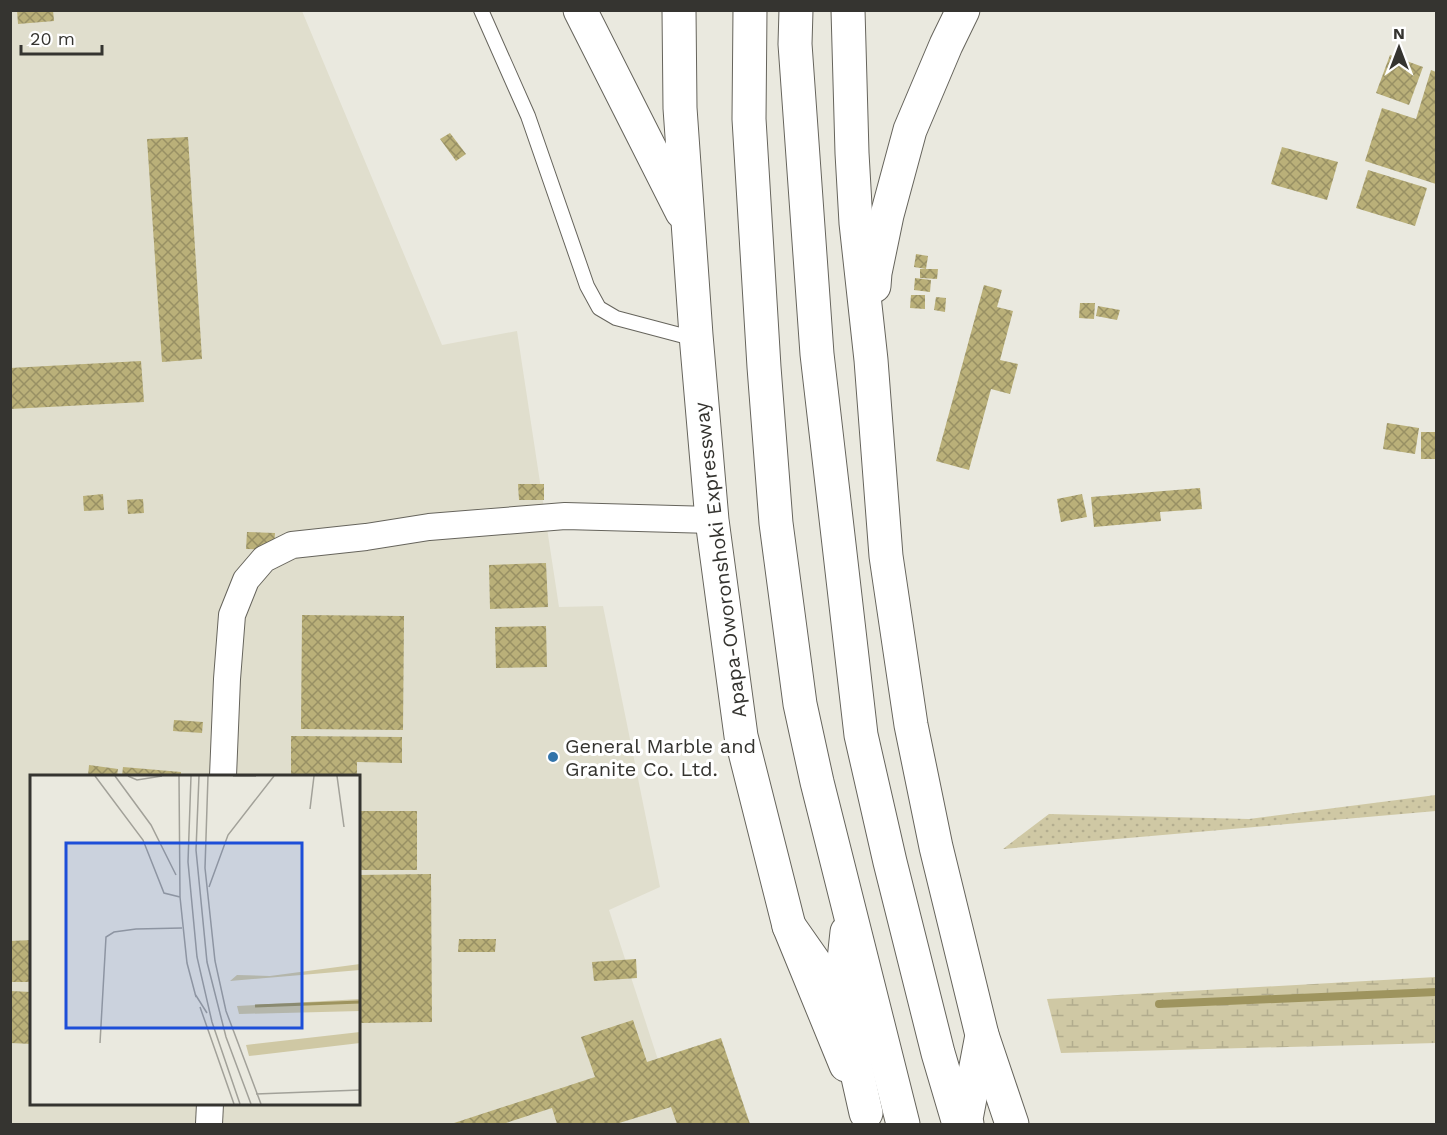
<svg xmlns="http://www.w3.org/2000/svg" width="1447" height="1135" viewBox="0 0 1447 1135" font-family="'Work Sans',sans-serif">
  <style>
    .built { fill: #e0decd; fill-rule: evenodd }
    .grass { fill: url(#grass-dots) }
    .wetland { fill: url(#wetland-marsh) }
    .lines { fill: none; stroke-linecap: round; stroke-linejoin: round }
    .stream { stroke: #9e945e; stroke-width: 8 }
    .building { fill: url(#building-cross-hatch) }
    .service-casing { stroke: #66645c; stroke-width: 16 }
    .minor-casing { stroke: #66645c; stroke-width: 28 }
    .primary-casing { stroke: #66645c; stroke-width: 35 }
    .motorway-casing { stroke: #66645c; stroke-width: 35 }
    .service { stroke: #fff; stroke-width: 14 }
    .minor { stroke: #fff; stroke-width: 26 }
    .primary { stroke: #fff; stroke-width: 33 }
    .motorway { stroke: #fff; stroke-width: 33 }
    .poi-dot { fill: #3374aa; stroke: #fff; stroke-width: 2 }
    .labels { text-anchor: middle; stroke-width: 6; stroke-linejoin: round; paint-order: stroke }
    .street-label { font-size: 20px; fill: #353430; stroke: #fff }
    .poi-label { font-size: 20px; fill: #353430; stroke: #fff; text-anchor: start }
    .inset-river { fill: none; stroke: #9e945e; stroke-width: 3 }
    .inset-road { fill: none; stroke: #a2a199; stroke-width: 1.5 }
    .view { fill: #1d4ed8; fill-opacity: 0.15; stroke: #1d4ed8; stroke-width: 3 }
    .inset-edge { fill: none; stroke: #353430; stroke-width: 3 }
  </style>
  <defs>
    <pattern id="grass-dots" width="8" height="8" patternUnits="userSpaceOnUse" patternTransform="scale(1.5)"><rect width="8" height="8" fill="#cfc8a4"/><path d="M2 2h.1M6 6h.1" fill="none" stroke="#b2ac8e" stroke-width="1.8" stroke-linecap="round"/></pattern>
    <pattern id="wetland-marsh" width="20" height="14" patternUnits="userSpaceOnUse" patternTransform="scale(1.5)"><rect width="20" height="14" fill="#cfc8a4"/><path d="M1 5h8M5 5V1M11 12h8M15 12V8" fill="none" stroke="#b2ac8e"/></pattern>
    <pattern id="building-cross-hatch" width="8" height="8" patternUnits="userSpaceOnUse" patternTransform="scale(1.5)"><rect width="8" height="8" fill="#bab079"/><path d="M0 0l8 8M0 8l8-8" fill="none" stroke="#989064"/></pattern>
  </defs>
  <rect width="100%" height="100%" fill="#eae9df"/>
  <path class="built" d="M10,11h292l140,334 75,-14 42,276 44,-1 57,281 -51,23 70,214h-668zM32,776h326v328h-326z"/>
  <polygon class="grass" points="1436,795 1436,811 1003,849 1049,814 1249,819"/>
  <polygon class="wetland" points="1436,977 1436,1043 1061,1053 1047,999"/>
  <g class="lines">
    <polyline class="stream" points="1159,1004 1436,992"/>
  </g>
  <g class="building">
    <polygon points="17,10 53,10 54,21 18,24"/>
    <polygon points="1390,55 1423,67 1409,105 1376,93"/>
    <polygon points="1431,70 1436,72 1436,184 1365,161 1382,108 1416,119"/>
    <polygon points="450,133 466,154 456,161 440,139"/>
    <polygon points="188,137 202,359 162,362 147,139"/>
    <polygon points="1282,147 1338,162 1327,200 1271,184"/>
    <polygon points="1368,170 1427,188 1415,226 1356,208"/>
    <polygon points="916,254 928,256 926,269 914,267"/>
    <polygon points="920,269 938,269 937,279 920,278"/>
    <polygon points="915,278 931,280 930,292 914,290"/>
    <polygon points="984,285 1002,290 997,307 1013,311 1000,360 1018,364 1010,394 991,389 969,470 936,461"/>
    <polygon points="911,295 925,295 925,309 910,308"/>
    <polygon points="936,297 946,298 945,312 934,310"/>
    <polygon points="1080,303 1095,303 1094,319 1079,318"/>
    <polygon points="1098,306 1120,310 1117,320 1096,316"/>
    <polygon points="141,361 144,402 10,409 10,368"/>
    <polygon points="1387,423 1419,428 1415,454 1383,449"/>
    <rect x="1421" y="432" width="15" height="27"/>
    <polygon points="518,484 544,484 544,500 519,500"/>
    <polygon points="1200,488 1202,509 1160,512 1161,521 1094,527 1091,497"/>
    <polygon points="103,494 104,510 84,511 83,496"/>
    <polygon points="1082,494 1087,517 1061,522 1057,499"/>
    <polygon points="143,499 144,513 128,514 127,500"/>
    <polygon points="247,532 275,533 274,550 246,549"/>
    <polygon points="546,563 548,607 490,609 489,565"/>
    <polygon points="302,615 404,616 403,730 301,729"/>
    <polygon points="546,626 547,667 496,668 495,627"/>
    <polygon points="174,720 203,722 202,733 173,731"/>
    <polygon points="291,736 402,737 402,763 357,762 357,776 291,776"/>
    <polygon points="89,765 118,769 117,776 88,776"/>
    <polygon points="123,767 181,772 181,776 122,776"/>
    <rect x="358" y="811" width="59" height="59"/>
    <polygon points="431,874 432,1022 358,1023 358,875"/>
    <polygon points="459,939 496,939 495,952 458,952"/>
    <polygon points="32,940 32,982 10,982 10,941"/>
    <polygon points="636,959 637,978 594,981 592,962"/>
    <polygon points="10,991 32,992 32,1044 10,1043"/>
    <polygon points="633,1020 647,1062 721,1038 750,1124 677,1124 671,1107 616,1124 557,1124 552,1108 503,1124 451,1124 595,1077 581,1037"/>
  </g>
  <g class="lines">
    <defs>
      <polyline id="service" points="481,10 528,116 587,286 599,308 616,318 684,336 696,335"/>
      <g id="minor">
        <polyline points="223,776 227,679 232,615 246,580 264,559 292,545 366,537 429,527 565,516 712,520"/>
        <polyline points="209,1124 210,1104"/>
      </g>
      <g id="primary">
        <polyline points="580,10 682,212"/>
        <polyline points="679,10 680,108 696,335 712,520 741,736 789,926 846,1065"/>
        <polyline points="848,10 852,153 856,223 871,360 886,556 911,725 936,847 982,1035 1012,1124"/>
        <polyline points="874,286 875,273 887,215 910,130 946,45 963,10"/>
      </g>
      <g id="motorway">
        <polyline points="750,10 749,119 764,367 776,523 800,704 817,782 903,1124"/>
        <polyline points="796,10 795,44 817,354 861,735 890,862 938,1053 959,1124"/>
        <polyline points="789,926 845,1006"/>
        <polyline points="847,932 840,997 866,1113"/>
        <polyline points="967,1124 966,1119 982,1035"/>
      </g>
    </defs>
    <use href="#service" class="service-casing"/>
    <use href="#minor" class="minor-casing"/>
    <use href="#primary" class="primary-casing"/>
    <use href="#motorway" class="motorway-casing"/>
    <use href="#service" class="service"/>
    <use href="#minor" class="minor"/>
    <use href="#primary" class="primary"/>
    <use href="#motorway" class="motorway"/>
  </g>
  <circle class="poi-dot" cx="553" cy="757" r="6"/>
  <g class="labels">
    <g class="street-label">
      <text transform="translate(720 560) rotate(-97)" y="7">Apapa-Oworonshoki Expressway</text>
    </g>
    <g class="poi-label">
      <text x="565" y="753">General Marble and<tspan x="565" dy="23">Granite Co. Ltd.</tspan></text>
    </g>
  </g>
  <g transform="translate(30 775)">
    <rect width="330" height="330" fill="#eae9df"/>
    <path d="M330,189v6l-130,11 7,-6 33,1zM330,257v11l-111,13 -3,-11z" fill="#cfc8a4"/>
    <path d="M330,224v12l-121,3 -2,-8z" fill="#cfc8a4"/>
    <path class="inset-river" d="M225,231l105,-4"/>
    <path class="inset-road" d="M65,1l48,64 21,53 16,4M85,1l36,49 25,50M98,1l9,4 25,-4M149,1l1,121 7,66 9,34M161,1l-3,86 9,95 15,65 28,82M169,1l-3,74 11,112 19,75 25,67M178,1l-3,92 10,93 11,50 35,93M203,1h23M307,1l7,51M280,34l4,-33M179,112l19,-52 46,-59M165,219l12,19M170,232l34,97M70,268l6,-106 8,-5 22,-3 46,-1M226,319l104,-4"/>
    <path class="view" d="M36,68h236v185h-236z"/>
    <rect width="330" height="330" class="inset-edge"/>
  </g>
  <rect width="1447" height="1135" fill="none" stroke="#353430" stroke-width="24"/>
  <g transform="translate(1399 48)" stroke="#ffffff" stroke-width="4.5" paint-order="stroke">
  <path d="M0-4.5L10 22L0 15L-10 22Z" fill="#353430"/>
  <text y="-9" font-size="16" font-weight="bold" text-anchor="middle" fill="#353430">N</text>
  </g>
  <path d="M21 45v9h81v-9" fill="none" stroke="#353430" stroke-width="3"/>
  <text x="30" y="45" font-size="18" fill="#353430" stroke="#ffffff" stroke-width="4.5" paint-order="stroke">20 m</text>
</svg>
